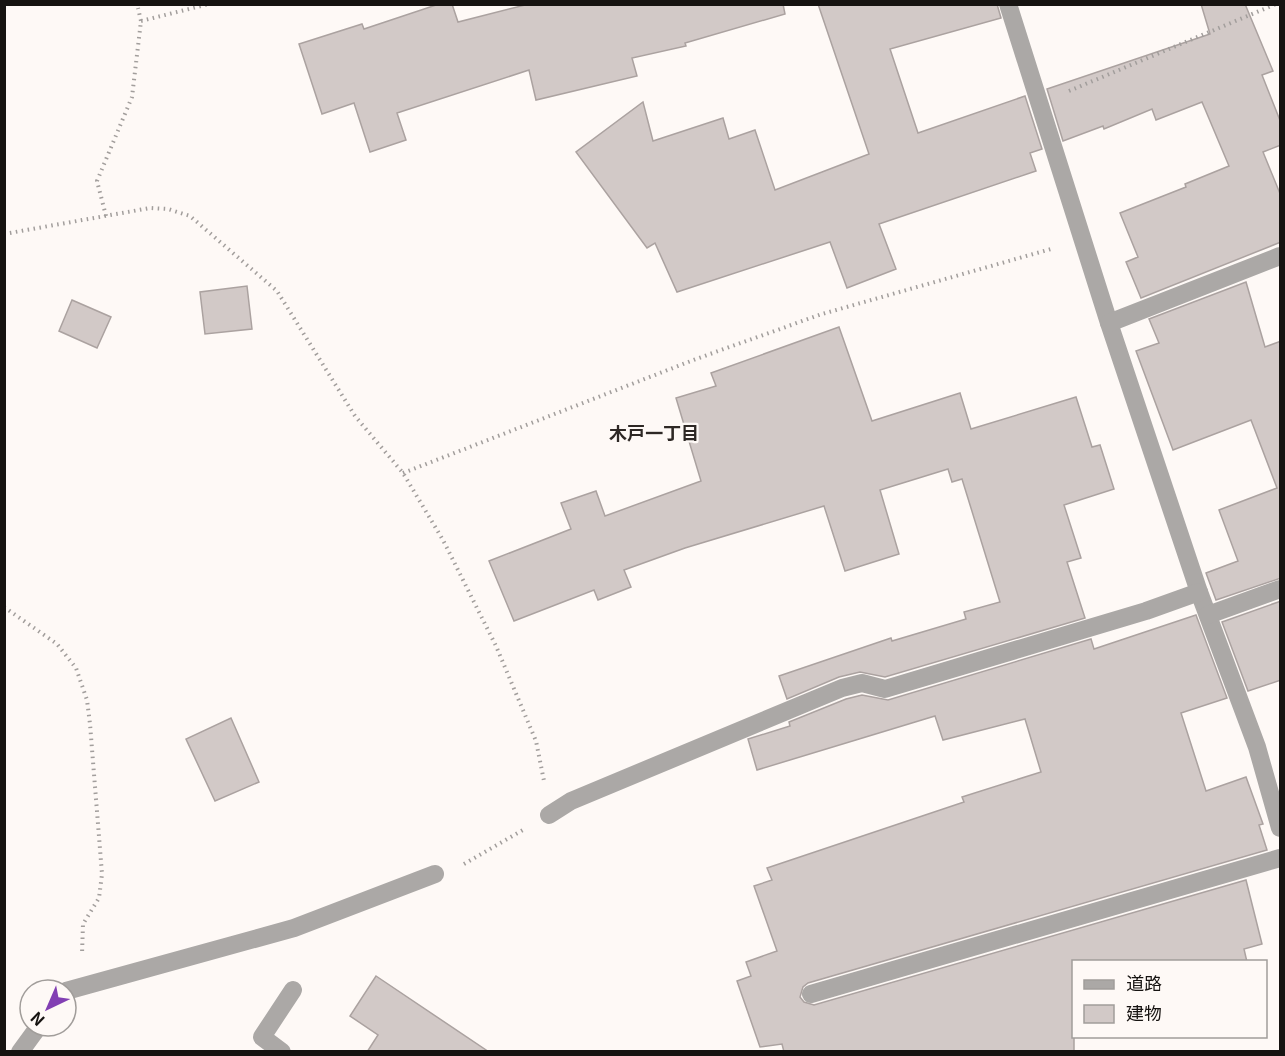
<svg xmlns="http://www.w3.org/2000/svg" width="1285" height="1056" viewBox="0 0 1285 1056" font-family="Georgia,'Noto Sans JP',serif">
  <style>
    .building { fill: #d2c9c7; stroke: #aba2a0; stroke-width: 1.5 }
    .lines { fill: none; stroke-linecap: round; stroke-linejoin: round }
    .path { stroke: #a29e9c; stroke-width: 4; stroke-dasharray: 1.5 4.5; stroke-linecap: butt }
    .minor { stroke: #aba8a6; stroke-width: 18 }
    .labels { text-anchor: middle; stroke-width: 4.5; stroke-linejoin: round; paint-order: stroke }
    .neighbourhood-label { font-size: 18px; font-weight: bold; fill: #2e2825; stroke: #fef9f6 }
  </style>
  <rect width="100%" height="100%" fill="#fef9f6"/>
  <g class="building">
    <polygon points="439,4 452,4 458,22 529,4 783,4 785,14 685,43 686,46 632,58 637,76 536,100 529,70 397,113 406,140 370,152 354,103 322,114 299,44 362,24 364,29"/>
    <polygon points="818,4 997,4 1001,18 890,49 918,133 1025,96 1042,149 1030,153 1036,171 879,224 896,269 847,288 830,242 677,292 655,243 647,248 576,152 643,102 653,141 723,118 729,139 755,130 775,190 869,154"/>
    <polygon points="1201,4 1245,4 1273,71 1262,75 1281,123 1281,145 1263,152 1281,196 1281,242 1141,298 1126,262 1138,257 1120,213 1186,187 1185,184 1229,166 1202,102 1156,120 1152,109 1104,129 1103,126 1063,141 1047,89 1210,34"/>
    <polygon points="1246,282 1265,347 1281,341 1281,578 1216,600 1206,573 1238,561 1219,510 1277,488 1251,420 1173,450 1136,351 1159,343 1149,319"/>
    <polygon points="247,286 252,329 205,334 200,292"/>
    <polygon points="72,300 111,317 97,348 59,331"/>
    <polygon points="839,327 872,421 960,393 971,429 1076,397 1092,447 1100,445 1114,489 1064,505 1081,558 1067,562 1085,618 885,677 860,672 839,677 787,699 779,676 891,638 892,641 966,619 964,612 1000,602 962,479 952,482 948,469 880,490 899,554 845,571 824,506 685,548 624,570 631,587 598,600 594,590 514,621 489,561 571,529 561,503 596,491 605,516 701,481 676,398 716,386 711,373"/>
    <polygon points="1281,601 1281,680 1248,691 1222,622"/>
    <polygon points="1196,615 1227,698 1181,713 1206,791 1246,777 1263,824 1259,825 1267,850 808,983 803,987 800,997 804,1002 814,1005 1246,880 1262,944 1244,949 1247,962 1074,962 1074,1052 784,1052 782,1044 760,1047 737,981 751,976 746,962 777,951 754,886 772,880 767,868 964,802 962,797 1041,772 1025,719 943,740 935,716 757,770 748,739 790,726 789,722 846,699 862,695 888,700 1091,639 1094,649"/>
    <polygon points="231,718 259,782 215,801 186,739"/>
    <polygon points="376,976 489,1052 367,1052 378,1035 350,1016"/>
  </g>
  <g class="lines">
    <g class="path">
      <polyline points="141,21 209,4"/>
      <polyline points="1069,91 1276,4"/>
      <polyline points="106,216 97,181 132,97 141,21 138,8"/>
      <polyline points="4,234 150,208 168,209 190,216 277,291 355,416 403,473 443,540 496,646 536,741 544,781"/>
      <polyline points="403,473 696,359 822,314 1051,249"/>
      <polyline points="4,607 57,644 76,668 87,700 90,724 102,874 99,898 83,924 82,954"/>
      <polyline points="464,864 523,830"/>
    </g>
    <g class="minor">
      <polyline points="1008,4 1109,323 1199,592 1257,747 1280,828"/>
      <polyline points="1109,323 1280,256"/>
      <polyline points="1208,615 1280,589"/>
      <polyline points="549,815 571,801 842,688 862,683 885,689 1146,611 1199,592"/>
      <polyline points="66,991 294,928 435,874"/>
      <polyline points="811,994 1280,858"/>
      <polyline points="20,1052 39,1026"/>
      <polyline points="282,1052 262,1037 293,990"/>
    </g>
  </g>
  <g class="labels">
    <g class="neighbourhood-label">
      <text x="654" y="440">木戸一丁目</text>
    </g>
  </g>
  <rect width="1285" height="1056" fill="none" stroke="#161311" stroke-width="12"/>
  <rect x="1072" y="960" width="195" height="78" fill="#fef9f6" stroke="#a19d9a" stroke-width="1.5"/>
  <rect x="1084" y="980" width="30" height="9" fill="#aba8a6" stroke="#a19d9a" stroke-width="1.5"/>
  <text x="1126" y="990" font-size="18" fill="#161311">道路</text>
  <rect x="1084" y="1005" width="30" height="18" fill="#d2c9c7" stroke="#a19d9a" stroke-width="1.5"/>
  <text x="1126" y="1020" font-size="18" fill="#161311">建物</text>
  <g transform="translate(48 1008) rotate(224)"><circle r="28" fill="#fef9f6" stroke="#a19d9a" stroke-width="1.5"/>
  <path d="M0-4.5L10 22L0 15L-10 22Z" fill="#823fb3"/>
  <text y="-9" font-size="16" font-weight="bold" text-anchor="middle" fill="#161311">N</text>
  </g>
</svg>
